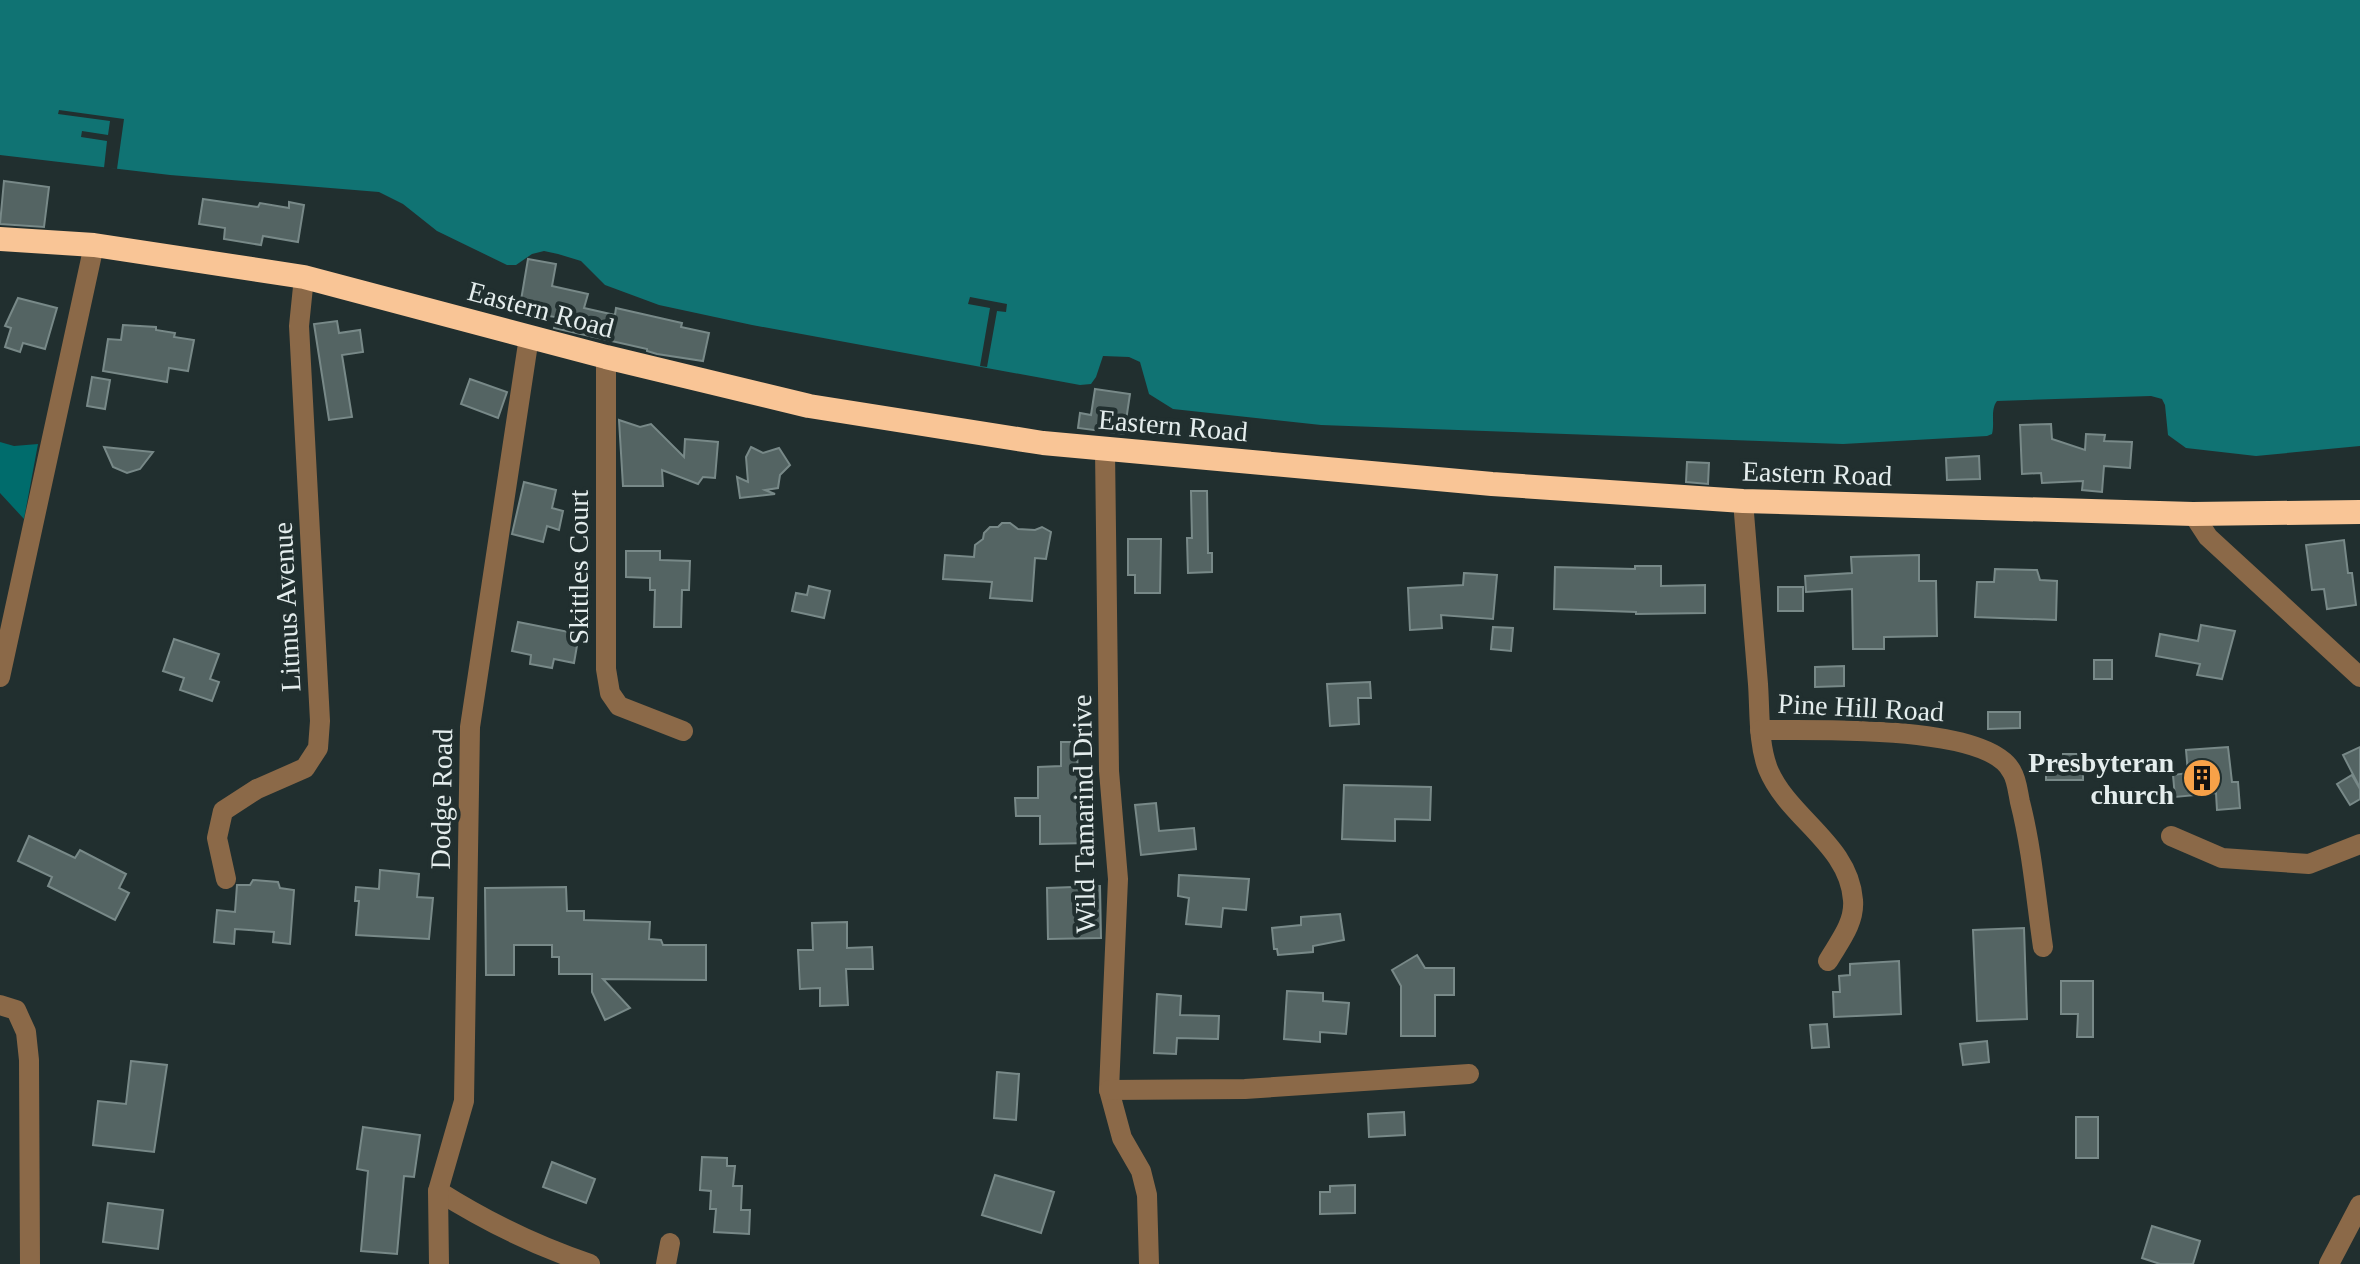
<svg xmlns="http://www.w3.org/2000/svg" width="2360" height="1264" viewBox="0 0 2360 1264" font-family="Georgia,serif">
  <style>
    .forest { fill: #006c6c }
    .water { fill: #107373 }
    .pier { fill: #212f2f }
    .building { fill: #546463; stroke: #788988; stroke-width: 2 }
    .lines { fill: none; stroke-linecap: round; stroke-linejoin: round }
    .minor { stroke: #8b6948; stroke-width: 20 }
    .highway { stroke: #f9c596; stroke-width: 24 }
    .labels { text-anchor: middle; stroke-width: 8; stroke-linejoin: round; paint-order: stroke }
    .street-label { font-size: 28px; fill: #e4eded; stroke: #212f2f }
    .poi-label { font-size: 28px; font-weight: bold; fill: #e4eded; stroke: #212f2f; text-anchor: end }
  </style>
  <rect width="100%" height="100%" fill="#212f2f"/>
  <polygon class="forest" points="0,442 14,446 38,444 24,519 0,493"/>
  <path class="water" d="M0,0h2360v446l-104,10 -70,-8 -18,-13 -3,-30 -3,-6 -11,-3 -154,5c-7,9 -2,22 -5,33l-5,2 -144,8 -522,-19 -148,-16 -24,-15 -9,-32 -11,-5 -26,-1 -7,21 -5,7 -11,1 -328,-60 -93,-20 -54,-20 -24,-24 -23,-7 -14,-3 -12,3 -16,11h-9l-70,-34 -34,-27 -24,-12 -209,-17 -170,-20z"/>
  <g class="pier">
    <polygon points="59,110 124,119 117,169 104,168 107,141 81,137 82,131 108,135 110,121 58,114"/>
    <polygon points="970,297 1007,304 1006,312 997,311 987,367 980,366 990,308 968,304"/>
  </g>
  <g class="building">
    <polygon points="4,181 49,187 44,227 0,224"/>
    <polygon points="203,199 258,207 260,203 289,208 289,202 304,205 298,242 263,236 261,245 224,239 225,228 199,224"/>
    <polygon points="528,259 556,264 552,286 588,294 584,308 615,315 616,308 682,323 681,327 709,333 703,361 657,354 647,351 647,349 554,328 556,317 519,312"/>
    <polygon points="18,298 57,308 45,349 23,343 20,352 5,347 11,328 5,326"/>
    <polygon points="337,321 339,333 360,330 363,352 342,355 352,417 329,420 314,324"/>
    <polygon points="123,325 156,327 156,330 175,333 174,337 194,340 188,371 169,368 167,382 103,371 108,339 121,340"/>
    <polygon points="92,377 110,380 105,409 87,406"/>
    <polygon points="470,379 507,392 498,418 461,404"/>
    <polygon points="1095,389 1130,394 1124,434 1078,428 1080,413 1091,415"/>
    <polygon points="619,420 640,427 651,424 684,457 685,439 718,442 715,478 703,477 698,484 662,470 663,486 623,486"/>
    <polygon points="2051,424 2052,439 2085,450 2086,434 2105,435 2104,441 2132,442 2130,468 2104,466 2102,492 2082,490 2083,481 2042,483 2041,473 2022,474 2020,425"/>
    <polygon points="104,447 153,452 140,469 127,473 113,467"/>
    <polygon points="751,447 763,453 779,448 790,465 780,475 778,488 765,490 775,494 740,498 737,477 748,482 746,457"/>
    <polygon points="1979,456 1980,479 1947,480 1946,458"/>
    <polygon points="1687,462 1709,463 1708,484 1686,482"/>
    <polygon points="524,482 556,490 552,508 563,511 559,530 547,526 543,542 512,534"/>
    <polygon points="1191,491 1207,491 1208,553 1212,553 1212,572 1188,573 1187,538 1192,538"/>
    <polygon points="1002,523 1010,523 1018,529 1035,530 1042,527 1051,532 1046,559 1035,558 1032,601 990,598 992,582 943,579 945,555 974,557 975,545 983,539 984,533 990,527 998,527"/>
    <polygon points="1128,539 1161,539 1160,593 1135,593 1135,575 1128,575"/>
    <polygon points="2344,540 2348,573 2352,573 2356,605 2327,609 2324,589 2312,590 2306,545"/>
    <polygon points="626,551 660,551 660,560 690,561 689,590 682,590 681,627 654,627 655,590 650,590 650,578 626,577"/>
    <polygon points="1919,555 1919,581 1936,581 1937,636 1884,637 1884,649 1853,649 1852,589 1806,592 1805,576 1852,573 1851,557"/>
    <polygon points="1635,566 1661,566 1661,586 1705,585 1705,613 1636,614 1636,612 1554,609 1555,567 1635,569"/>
    <polygon points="1995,569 2037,570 2040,580 2057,581 2056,620 1975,617 1977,582 1994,582"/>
    <polygon points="1464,573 1497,575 1493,619 1441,615 1442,628 1410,630 1408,588 1463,585"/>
    <polygon points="809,586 830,591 824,618 792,611 796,593 807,595"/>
    <rect x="1778" y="587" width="25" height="24"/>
    <polygon points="518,622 579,634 574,663 554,659 552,668 530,664 531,655 512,651"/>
    <polygon points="2201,625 2235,631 2222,679 2197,675 2200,664 2156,656 2160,634 2198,641"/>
    <polygon points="1493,627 1513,628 1511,651 1491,649"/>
    <polygon points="174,639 219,654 210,679 219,682 212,701 180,690 184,678 163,671"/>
    <rect x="2094" y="660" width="18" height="19"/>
    <polygon points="1844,666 1844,686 1815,687 1815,667"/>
    <polygon points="1370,682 1371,698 1358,698 1359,724 1330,726 1327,684"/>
    <polygon points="1988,712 2020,712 2020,728 1988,729"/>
    <polygon points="1061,742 1077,742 1078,789 1089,788 1090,843 1040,844 1040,816 1016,816 1015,798 1038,798 1038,767 1061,766"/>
    <polygon points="2228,747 2232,782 2238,782 2240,808 2217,810 2216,793 2175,797 2173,775 2188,773 2186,750"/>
    <polygon points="2360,747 2360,788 2343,755"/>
    <polygon points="2063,754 2077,754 2077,764 2083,764 2083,780 2046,780 2046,764 2063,764"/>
    <polygon points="2352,775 2360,789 2360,799 2350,805 2337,784"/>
    <polygon points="1344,785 1431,787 1430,820 1395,819 1395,841 1342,839"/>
    <polygon points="1156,803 1159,831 1194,828 1196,849 1141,855 1135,805"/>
    <polygon points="29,836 75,858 80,850 126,874 119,888 129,893 115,920 48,886 52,877 18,861"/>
    <polygon points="380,870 419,874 417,897 433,898 429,939 356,935 359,901 355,901 356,887 379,889"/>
    <polygon points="1179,875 1249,879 1246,910 1223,908 1221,927 1186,924 1189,898 1178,896"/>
    <polygon points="253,880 278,882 280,888 294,890 290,944 273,942 274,932 235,929 234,944 214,942 217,910 235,912 237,885 250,885"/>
    <polygon points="1100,886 1101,938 1048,939 1047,888"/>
    <polygon points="566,887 567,911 584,911 584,920 650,922 649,939 661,940 663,945 706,945 706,980 603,979 630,1008 605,1020 592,992 592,974 559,974 559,957 552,957 552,945 514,945 514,975 486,975 485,888"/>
    <polygon points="1340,914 1344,940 1313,946 1313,952 1278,955 1277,949 1274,949 1272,928 1301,925 1301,917"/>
    <polygon points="847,922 847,948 872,947 873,969 846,969 848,1005 820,1006 820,988 800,989 798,950 813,950 812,923"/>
    <polygon points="2024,928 2027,1019 1977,1021 1973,930"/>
    <polygon points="1417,955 1425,968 1454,968 1454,995 1435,995 1435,1036 1401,1036 1401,986 1392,970"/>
    <polygon points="1899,961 1901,1014 1834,1017 1833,992 1840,992 1839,976 1850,975 1850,964"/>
    <polygon points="2061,981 2093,981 2093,1037 2077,1037 2078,1014 2061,1014"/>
    <polygon points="1287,991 1323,993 1323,1001 1349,1003 1346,1034 1320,1032 1320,1042 1284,1039"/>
    <polygon points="1157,994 1181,996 1180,1015 1219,1016 1218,1039 1177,1038 1176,1054 1154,1053"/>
    <polygon points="1827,1024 1829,1047 1812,1048 1810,1025"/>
    <polygon points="1987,1041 1989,1062 1963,1065 1960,1044"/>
    <polygon points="131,1061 167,1065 154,1152 93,1145 98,1101 126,1104"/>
    <polygon points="997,1072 1019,1074 1016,1120 994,1118"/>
    <polygon points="1404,1112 1405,1135 1369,1137 1368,1114"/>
    <rect x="2076" y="1117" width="22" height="41"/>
    <polygon points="363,1127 420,1135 414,1177 404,1176 397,1254 361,1251 368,1171 357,1169"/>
    <polygon points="702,1157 727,1158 727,1166 735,1166 733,1186 742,1186 741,1210 750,1210 749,1234 714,1232 716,1209 710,1209 711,1191 700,1190"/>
    <polygon points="552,1162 595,1179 586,1203 543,1187"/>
    <polygon points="995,1175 1054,1192 1041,1233 982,1215"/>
    <polygon points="1355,1185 1355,1213 1320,1214 1320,1192 1330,1192 1330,1186"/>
    <polygon points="108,1203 163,1210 158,1249 103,1242"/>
    <polygon points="2152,1226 2200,1241 2193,1264 2160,1264 2142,1258"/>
  </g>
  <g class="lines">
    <g class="minor">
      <polyline points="606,357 606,669 610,693 619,706 683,731"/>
      <polyline points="1105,450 1109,771 1118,879 1109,1090 1122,1138 1141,1171 1147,1195 1149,1264"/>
      <path d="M1743,501c5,61 10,122 15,183 2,28 0,59 10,85 20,49 81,75 85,131 2,23 -14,42 -25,61"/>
      <polyline points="2193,514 2208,537 2360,677"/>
      <polyline points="0,677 94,245"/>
      <path d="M1760,730c52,1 228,-7 252,42 5,8 6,21 8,30 12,47 16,97 23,145"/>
      <polyline points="2171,836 2222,858 2309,864 2360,844"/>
      <polyline points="226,879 217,838 223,811 257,789 305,768 318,748 320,721 299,326 304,277"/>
      <polyline points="0,1005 16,1010 26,1032 29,1060 30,1264"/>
      <polyline points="1109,1090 1245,1089 1469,1074"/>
      <path d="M438,1191c49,31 98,55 152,73"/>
      <polyline points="439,1264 438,1191 464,1101 470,727 529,337"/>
      <polyline points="666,1264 670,1243"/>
      <polyline points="2329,1264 2360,1205"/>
    </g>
    <polyline class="highway" points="0,239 94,245 304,277 606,357 809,406 1043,443 1492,484 1743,501 2193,514 2360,512"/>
  </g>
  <defs>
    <symbol id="building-disc" viewBox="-11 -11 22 22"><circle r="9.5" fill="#f7a148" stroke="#212f2f"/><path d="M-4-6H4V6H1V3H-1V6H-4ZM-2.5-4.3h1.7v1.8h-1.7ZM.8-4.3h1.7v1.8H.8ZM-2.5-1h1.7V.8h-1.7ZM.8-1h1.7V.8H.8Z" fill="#111"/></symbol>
  </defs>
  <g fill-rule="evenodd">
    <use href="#building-disc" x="2180" y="756" width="44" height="44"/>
  </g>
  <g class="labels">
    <g class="street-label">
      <text transform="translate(541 309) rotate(15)" y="10">Eastern Road</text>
      <text transform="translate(1173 425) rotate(5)" y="10">Eastern Road</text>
      <text transform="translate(1817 473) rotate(2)" y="10">Eastern Road</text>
      <text transform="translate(578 567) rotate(-90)" y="10">Skittles Court</text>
      <text transform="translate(286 607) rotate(-93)" y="10">Litmus Avenue</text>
      <text transform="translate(1861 707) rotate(3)" y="10">Pine Hill Road</text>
      <text transform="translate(441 799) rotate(-89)" y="10">Dodge Road</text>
      <text transform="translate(1083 814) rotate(-91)" y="10">Wild Tamarind Drive</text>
    </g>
    <g class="poi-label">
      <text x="2174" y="772">Presbyteran<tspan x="2174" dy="32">church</tspan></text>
    </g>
  </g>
</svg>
